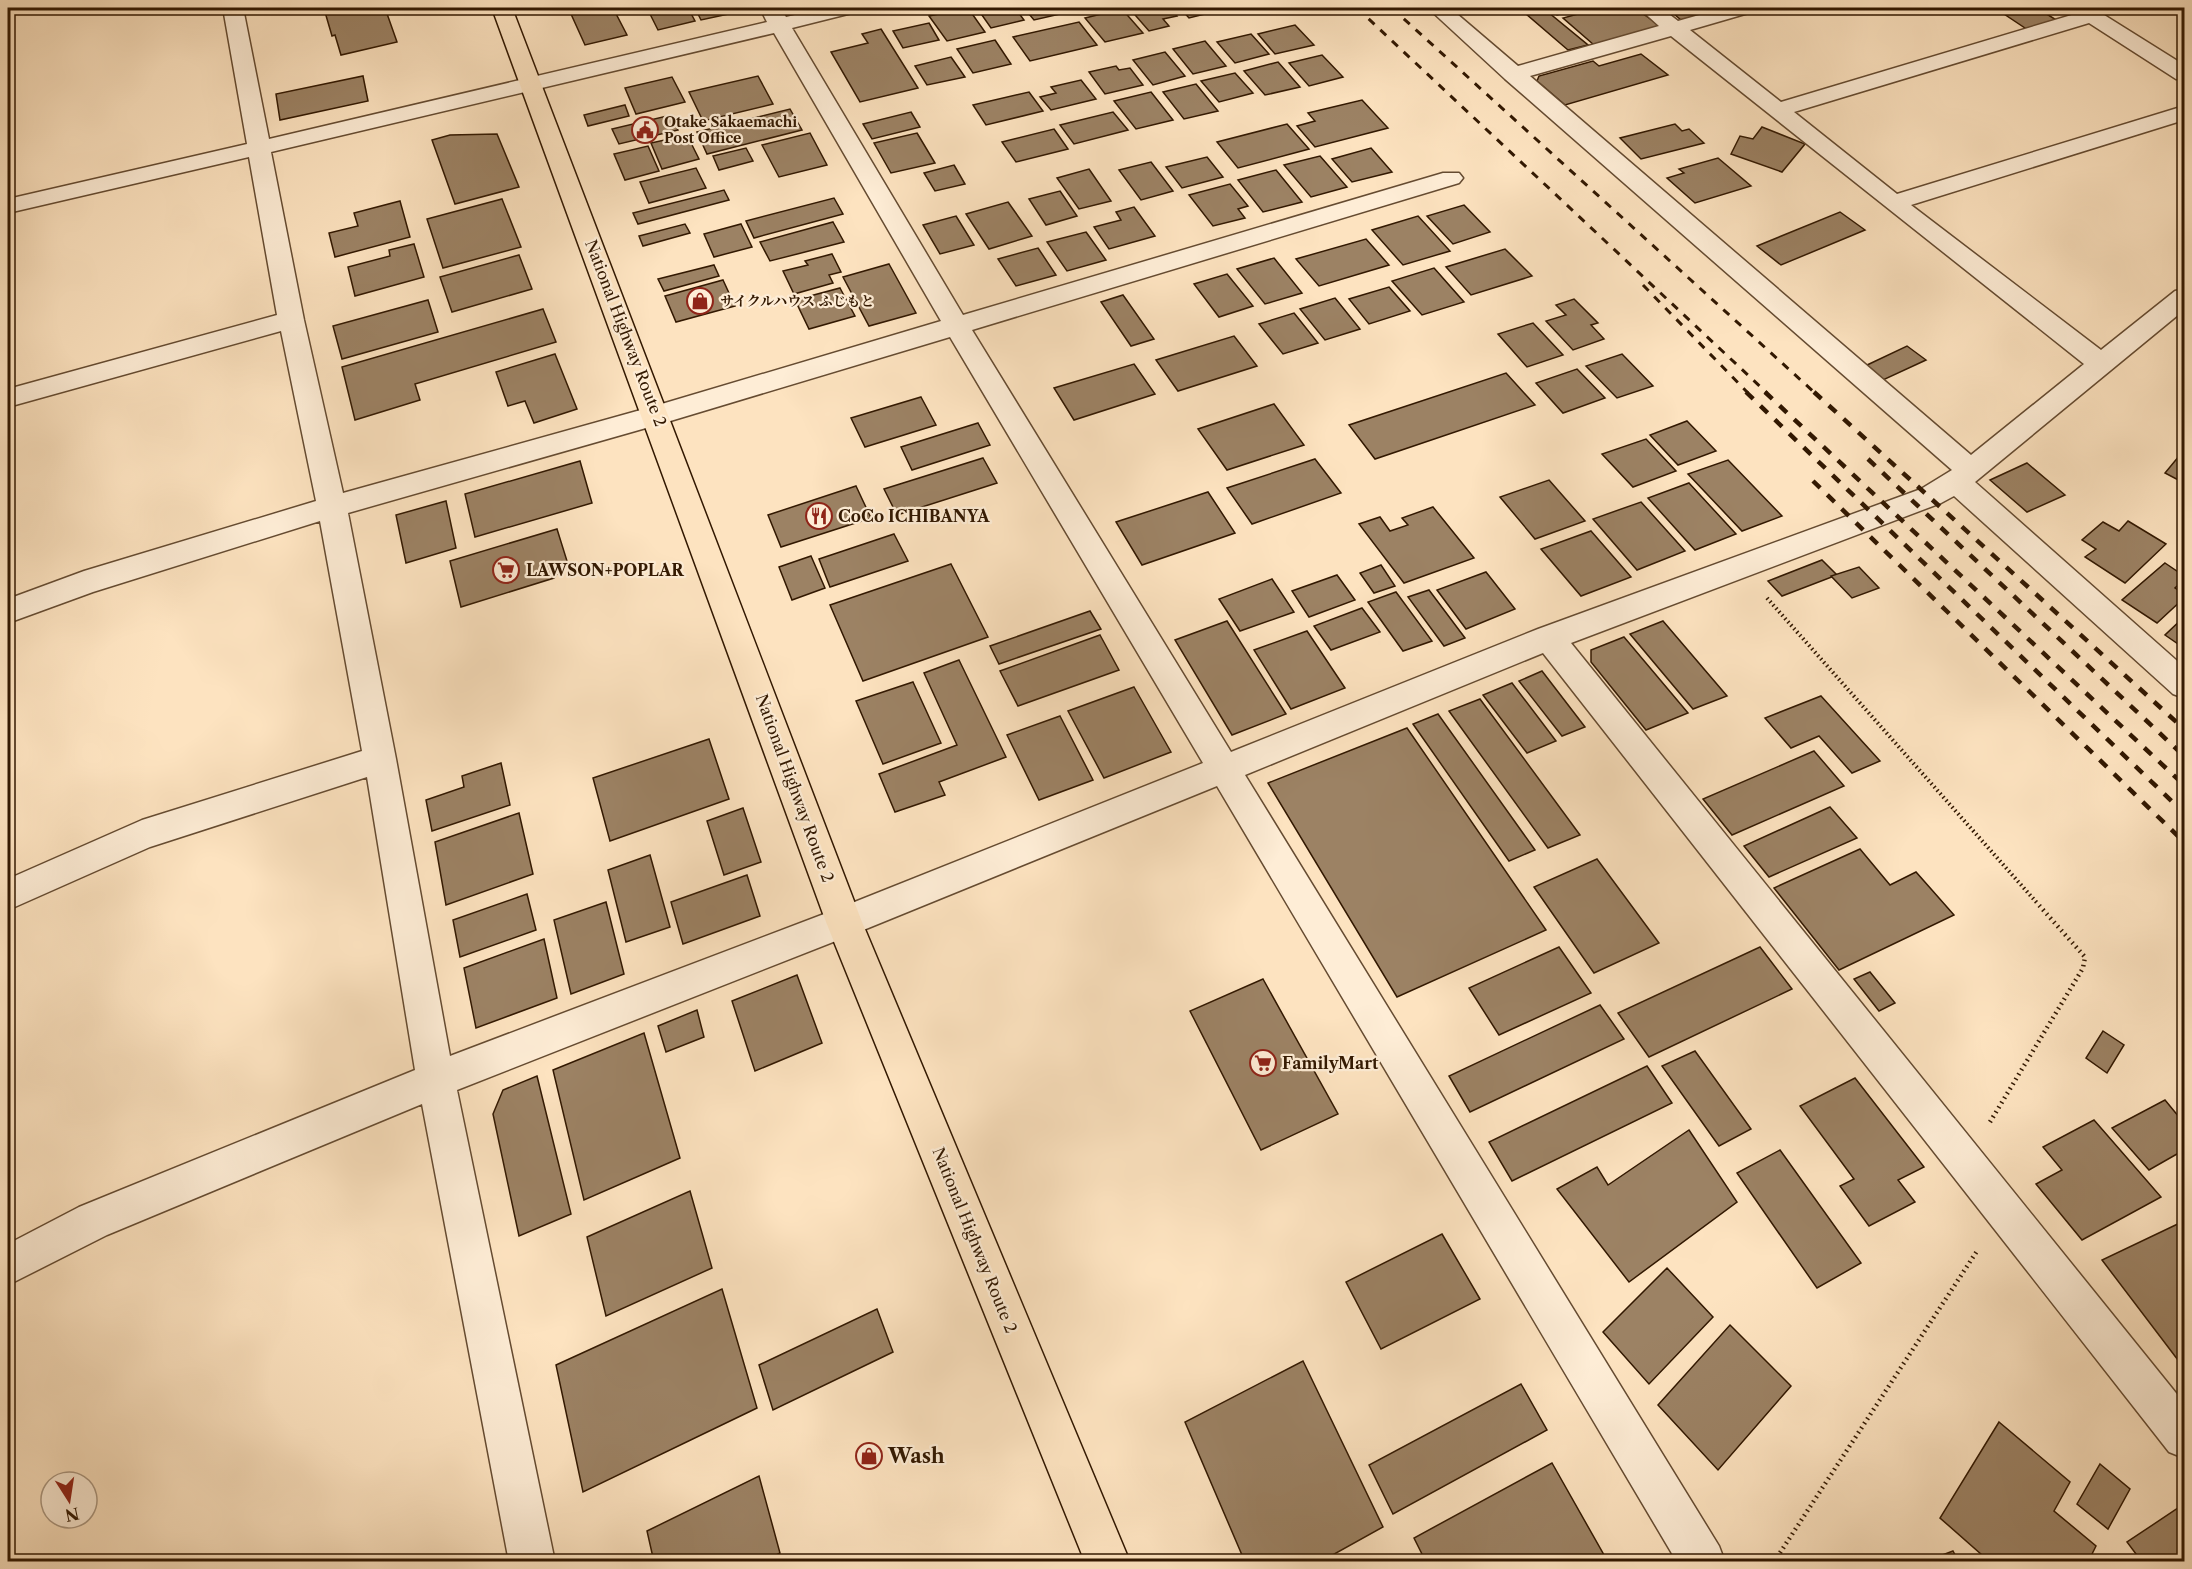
<svg xmlns="http://www.w3.org/2000/svg" width="2192" height="1569" viewBox="0 0 2192 1569" font-family="'Libre Caslon Text','Noto Serif JP',serif">
  <style>
    .building { fill: #9c8264; stroke: #321801; stroke-width: 1.5 }
    .lines { fill: none; stroke-linecap: round; stroke-linejoin: round }
    .minor-casing { stroke: #654b31; stroke-width: 3 }
    .highway-casing { stroke: #321801; stroke-width: 3 }
    .path-far1 { stroke: #321801; stroke-width: 4; stroke-dasharray: 1.5 3; stroke-linecap: butt }
    .path { stroke: #321801; stroke-width: 4.5; stroke-dasharray: 1.5 4; stroke-linecap: butt }
    .minor { fill: #feedd6; fill-rule: evenodd }
    .highway { fill: #fde3c0; fill-rule: evenodd }
    .rail-far1 { stroke: #321801; stroke-width: 3; stroke-dasharray: 8 8; stroke-linecap: butt }
    .rail { stroke: #321801; stroke-width: 4.5; stroke-dasharray: 10 10; stroke-linecap: butt }
    .labels { text-anchor: middle; stroke-width: 4.5; stroke-linejoin: round; paint-order: stroke }
    .far-poi-label { font-size: 14px; font-weight: bold; fill: #321801; stroke: #feedd6; text-anchor: start }
    .street-label { font-size: 16px; fill: #321801; stroke: #feedd6 }
    .poi-label { font-size: 16px; font-weight: bold; fill: #321801; stroke: #feedd6; text-anchor: start }
    .near-poi-label { font-size: 20px; font-weight: bold; fill: #321801; stroke: #feedd6; text-anchor: start }
  </style>
  <rect width="100%" height="100%" fill="#fde3c0"/>
  <filter id="stains"><feTurbulence type="fractalNoise" baseFrequency=".00333" numOctaves="4"/><feColorMatrix values="0 0 0 0 .2 0 0 0 0 .09 0 0 0 0 .02 0 0 0 .5 -.17"/></filter>
  <radialGradient id="worn" r=".72"><stop offset=".6" stop-color="#630" stop-opacity="0"/><stop offset="1" stop-color="#630" stop-opacity=".3"/></radialGradient>
  <g class="building">
    <polygon points="344,8 385,8 397,42 341,55 335,35 332,36 325,12"/>
    <polygon points="598,8 613,8 627,35 585,45 571,14"/>
    <polygon points="647,8 688,8 695,21 658,30"/>
    <polygon points="695,8 738,8 733,13 701,20"/>
    <polygon points="968,8 985,32 947,41 929,16"/>
    <polygon points="977,8 1015,8 1024,20 991,28"/>
    <polygon points="1024,8 1071,8 1073,11 1034,20"/>
    <polygon points="1129,8 1170,8 1177,16 1163,19 1169,26 1149,31"/>
    <polygon points="1180,8 1224,8 1225,9 1189,18"/>
    <polygon points="1519,8 1543,8 1588,45 1568,50"/>
    <polygon points="1549,8 1584,8 1557,15"/>
    <polygon points="1600,8 1635,8 1660,26 1594,45 1563,18"/>
    <polygon points="1667,8 1731,8 1681,20"/>
    <polygon points="1995,8 2037,8 2058,21 2028,30"/>
    <polygon points="1122,9 1143,33 1105,42 1085,18"/>
    <polygon points="1079,22 1097,45 1030,61 1013,37"/>
    <polygon points="929,23 939,40 903,48 893,31"/>
    <polygon points="1295,25 1314,45 1275,54 1258,34"/>
    <polygon points="881,29 918,88 860,102 831,52 868,43 862,34"/>
    <polygon points="1251,34 1269,54 1235,63 1217,42"/>
    <polygon points="995,40 1011,64 973,73 957,49"/>
    <polygon points="1205,41 1226,66 1193,74 1173,49"/>
    <polygon points="1165,52 1185,76 1153,85 1133,60"/>
    <polygon points="1641,54 1668,75 1565,105 1537,81 1539,76 1593,61 1599,66"/>
    <polygon points="1322,55 1343,77 1309,86 1289,63"/>
    <polygon points="951,57 965,77 927,85 915,66"/>
    <polygon points="1278,62 1300,87 1265,95 1244,71"/>
    <polygon points="1116,66 1119,70 1130,68 1143,85 1105,94 1089,72"/>
    <polygon points="1235,73 1253,93 1219,102 1201,81"/>
    <polygon points="363,76 368,101 280,120 276,94"/>
    <polygon points="758,76 773,104 703,121 689,92"/>
    <polygon points="672,77 685,102 636,114 625,88"/>
    <polygon points="1081,80 1096,99 1051,110 1040,97 1056,93 1051,87"/>
    <polygon points="1196,84 1218,111 1184,119 1163,92"/>
    <polygon points="1029,92 1043,111 986,125 973,105"/>
    <polygon points="1151,92 1173,120 1136,129 1114,101"/>
    <polygon points="1362,100 1388,128 1315,147 1297,126 1315,121 1308,113"/>
    <polygon points="625,105 629,116 588,126 584,115"/>
    <polygon points="790,109 802,130 707,154 697,132"/>
    <polygon points="911,112 920,127 872,139 863,124"/>
    <polygon points="1113,112 1128,130 1074,144 1060,125"/>
    <polygon points="671,115 678,130 619,144 612,129"/>
    <polygon points="1287,124 1309,149 1238,168 1217,142"/>
    <polygon points="1675,124 1682,131 1689,129 1704,143 1641,159 1620,138"/>
    <polygon points="1762,127 1805,144 1782,172 1731,154 1740,136 1753,139"/>
    <polygon points="1054,129 1068,149 1016,162 1002,142"/>
    <polygon points="810,133 827,165 779,177 762,145"/>
    <polygon points="917,133 935,163 891,173 874,143"/>
    <polygon points="497,134 519,187 455,204 432,140 450,135"/>
    <polygon points="687,135 699,159 662,169 651,143"/>
    <polygon points="648,146 659,171 625,180 614,154"/>
    <polygon points="746,148 753,161 719,170 713,156"/>
    <polygon points="1371,148 1392,172 1352,182 1332,159"/>
    <polygon points="1320,156 1347,187 1311,197 1284,165"/>
    <polygon points="1207,157 1223,177 1182,188 1166,167"/>
    <polygon points="1718,158 1751,186 1695,203 1667,178 1684,173 1679,169"/>
    <polygon points="1151,162 1173,191 1141,200 1119,170"/>
    <polygon points="954,165 965,184 935,191 924,173"/>
    <polygon points="696,168 706,188 649,203 640,182"/>
    <polygon points="1089,169 1111,201 1079,209 1057,178"/>
    <polygon points="1276,170 1302,202 1263,212 1238,180"/>
    <polygon points="1230,184 1248,206 1238,209 1245,218 1213,226 1189,195"/>
    <polygon points="724,190 729,200 638,224 633,213"/>
    <polygon points="1060,191 1077,216 1046,225 1029,199"/>
    <polygon points="834,198 843,214 754,238 746,221"/>
    <polygon points="502,199 521,247 443,268 427,219"/>
    <polygon points="400,201 410,237 335,257 329,233 358,226 354,213"/>
    <polygon points="1008,202 1032,236 989,249 966,214"/>
    <polygon points="1464,205 1490,232 1453,244 1427,216"/>
    <polygon points="1134,207 1155,236 1109,249 1094,227 1121,220 1116,212"/>
    <polygon points="1840,212 1865,230 1781,265 1757,246"/>
    <polygon points="956,216 974,245 940,254 923,225"/>
    <polygon points="1418,216 1450,251 1403,265 1372,230"/>
    <polygon points="833,222 844,242 770,261 760,242"/>
    <polygon points="685,224 690,233 643,246 639,236"/>
    <polygon points="741,224 752,247 714,257 704,234"/>
    <polygon points="1086,232 1106,260 1067,271 1047,242"/>
    <polygon points="1366,239 1389,265 1319,286 1296,259"/>
    <polygon points="414,244 424,277 355,296 348,267 390,256 389,250"/>
    <polygon points="1038,248 1056,275 1016,286 998,259"/>
    <polygon points="1505,249 1532,276 1471,295 1446,267"/>
    <polygon points="832,254 841,272 829,275 833,283 794,294 783,271 808,265 805,261"/>
    <polygon points="519,255 532,289 452,312 440,277"/>
    <polygon points="1274,258 1302,293 1265,304 1237,269"/>
    <polygon points="889,264 916,313 869,326 843,277"/>
    <polygon points="714,265 719,276 664,291 658,279"/>
    <polygon points="1434,268 1464,302 1422,315 1392,281"/>
    <polygon points="1227,274 1253,306 1219,317 1194,284"/>
    <polygon points="723,280 735,306 676,322 665,296"/>
    <polygon points="1389,287 1410,311 1369,324 1349,299"/>
    <polygon points="840,288 855,316 809,329 795,300"/>
    <polygon points="1123,295 1154,339 1131,346 1101,302"/>
    <polygon points="1335,298 1360,329 1325,340 1300,309"/>
    <polygon points="1574,299 1598,323 1591,325 1604,339 1573,350 1546,321 1566,315 1556,305"/>
    <polygon points="428,300 438,332 342,359 333,326"/>
    <polygon points="543,309 556,342 415,384 420,400 355,420 342,367"/>
    <polygon points="1294,313 1318,343 1283,354 1259,324"/>
    <polygon points="1533,323 1563,355 1527,367 1498,334"/>
    <polygon points="1234,336 1257,366 1178,391 1156,360"/>
    <polygon points="1907,346 1926,360 1883,380 1865,366"/>
    <polygon points="555,354 577,409 534,423 525,401 508,406 496,372"/>
    <polygon points="1622,354 1653,386 1617,398 1586,366"/>
    <polygon points="1134,364 1155,394 1074,420 1054,388"/>
    <polygon points="1577,369 1605,398 1563,413 1536,383"/>
    <polygon points="1506,373 1535,405 1375,459 1349,425"/>
    <polygon points="921,397 936,425 865,447 851,418"/>
    <polygon points="1274,404 1304,445 1227,470 1198,429"/>
    <polygon points="1687,421 1716,451 1678,465 1650,435"/>
    <polygon points="978,423 990,445 912,470 901,447"/>
    <polygon points="1646,439 1676,471 1633,487 1602,454"/>
    <polygon points="2184,450 2184,483 2165,473"/>
    <polygon points="983,458 997,483 897,515 884,489"/>
    <polygon points="1315,459 1341,493 1252,524 1227,488"/>
    <polygon points="1728,460 1782,516 1742,531 1688,474"/>
    <polygon points="580,461 592,503 475,537 465,494"/>
    <polygon points="2027,463 2065,495 2027,512 1990,480"/>
    <polygon points="1549,480 1585,521 1535,539 1500,497"/>
    <polygon points="1689,483 1736,534 1695,550 1648,498"/>
    <polygon points="856,486 871,518 781,547 768,515"/>
    <polygon points="1208,492 1235,533 1142,565 1116,522"/>
    <polygon points="446,501 456,548 406,563 396,515"/>
    <polygon points="1641,502 1685,551 1637,570 1593,519"/>
    <polygon points="1433,507 1474,558 1404,583 1359,524 1380,517 1390,531 1408,525 1402,518"/>
    <polygon points="2128,521 2166,544 2125,583 2085,557 2096,549 2082,540 2103,522 2119,531"/>
    <polygon points="557,529 567,561 554,578 461,607 450,561"/>
    <polygon points="1591,531 1631,577 1581,596 1541,549"/>
    <polygon points="894,534 908,561 830,587 819,559"/>
    <polygon points="811,556 825,588 792,600 779,567"/>
    <polygon points="1822,560 1837,575 1782,596 1768,581"/>
    <polygon points="2165,563 2184,576 2184,580 2175,588 2184,594 2184,598 2157,623 2122,600"/>
    <polygon points="951,564 988,637 863,681 830,605"/>
    <polygon points="1381,565 1395,586 1374,593 1360,573"/>
    <polygon points="1859,567 1879,588 1852,598 1831,576"/>
    <polygon points="1486,572 1515,609 1466,629 1437,590"/>
    <polygon points="1337,575 1355,600 1309,617 1292,591"/>
    <polygon points="1272,579 1294,612 1240,631 1219,599"/>
    <polygon points="1429,590 1465,638 1444,646 1408,597"/>
    <polygon points="1396,592 1432,641 1403,651 1368,602"/>
    <polygon points="1362,608 1380,632 1331,650 1314,626"/>
    <polygon points="1090,611 1101,629 999,664 990,646"/>
    <polygon points="2184,617 2184,648 2165,635"/>
    <polygon points="1227,621 1286,714 1232,735 1175,640"/>
    <polygon points="1663,621 1727,696 1693,709 1630,634"/>
    <polygon points="1307,631 1345,688 1291,709 1254,650"/>
    <polygon points="1100,635 1119,670 1018,706 1000,671"/>
    <polygon points="1624,637 1688,713 1646,730 1591,662 1591,650"/>
    <polygon points="959,660 1006,757 939,782 945,795 895,812 879,774 957,745 924,673"/>
    <polygon points="1542,671 1585,727 1562,736 1519,681"/>
    <polygon points="913,682 941,743 883,764 856,701"/>
    <polygon points="1512,683 1556,741 1527,753 1483,695"/>
    <polygon points="1134,687 1171,752 1104,778 1068,711"/>
    <polygon points="1821,696 1880,761 1852,773 1819,736 1791,748 1765,718"/>
    <polygon points="1480,699 1580,835 1548,848 1449,711"/>
    <polygon points="1438,714 1535,850 1509,861 1413,724"/>
    <polygon points="1060,716 1093,780 1039,800 1007,735"/>
    <polygon points="1407,728 1546,930 1397,997 1268,783"/>
    <polygon points="709,739 729,799 610,841 593,778"/>
    <polygon points="1814,751 1844,786 1732,835 1703,799"/>
    <polygon points="501,763 510,805 432,831 426,800 464,787 462,776"/>
    <polygon points="1830,807 1857,838 1769,877 1744,846"/>
    <polygon points="743,808 761,862 724,875 707,821"/>
    <polygon points="519,813 533,874 446,905 435,842"/>
    <polygon points="1860,849 1890,885 1916,872 1954,915 1839,970 1774,888"/>
    <polygon points="650,855 670,927 626,942 608,870"/>
    <polygon points="1597,859 1659,943 1594,973 1534,887"/>
    <polygon points="747,875 760,916 683,944 671,902"/>
    <polygon points="527,894 536,930 460,957 453,920"/>
    <polygon points="606,902 624,974 571,994 554,920"/>
    <polygon points="544,939 557,998 476,1028 464,968"/>
    <polygon points="1559,947 1591,993 1499,1035 1469,988"/>
    <polygon points="1760,947 1792,989 1649,1057 1618,1013"/>
    <polygon points="1870,972 1895,1003 1879,1011 1854,979"/>
    <polygon points="797,975 822,1043 755,1071 732,1001"/>
    <polygon points="1263,979 1338,1114 1261,1150 1190,1011"/>
    <polygon points="1600,1005 1624,1039 1470,1112 1449,1076"/>
    <polygon points="697,1010 704,1037 666,1052 658,1026"/>
    <polygon points="2103,1031 2124,1045 2107,1073 2086,1058"/>
    <polygon points="644,1033 680,1158 584,1200 553,1070"/>
    <polygon points="1695,1051 1751,1129 1719,1146 1662,1066"/>
    <polygon points="1647,1066 1672,1103 1512,1181 1489,1142"/>
    <polygon points="537,1076 571,1214 519,1236 493,1114 503,1090"/>
    <polygon points="1855,1078 1924,1167 1898,1180 1915,1202 1869,1226 1840,1186 1854,1179 1800,1106"/>
    <polygon points="2165,1100 2184,1123 2184,1150 2149,1170 2112,1128"/>
    <polygon points="2094,1120 2161,1197 2082,1240 2036,1184 2062,1170 2043,1147"/>
    <polygon points="1689,1130 1737,1202 1629,1282 1557,1189 1597,1167 1608,1185"/>
    <polygon points="1780,1150 1861,1263 1817,1288 1737,1173"/>
    <polygon points="690,1191 712,1268 606,1316 587,1237"/>
    <polygon points="2184,1221 2184,1368 2102,1260"/>
    <polygon points="1442,1234 1480,1299 1381,1349 1346,1282"/>
    <polygon points="1667,1268 1713,1317 1649,1384 1603,1332"/>
    <polygon points="722,1289 757,1408 583,1492 556,1365"/>
    <polygon points="877,1309 893,1352 773,1410 759,1365"/>
    <polygon points="1730,1325 1791,1386 1718,1470 1658,1405"/>
    <polygon points="1303,1361 1383,1527 1320,1562 1245,1562 1185,1422"/>
    <polygon points="1521,1384 1547,1430 1393,1514 1369,1465"/>
    <polygon points="1999,1422 2070,1482 2054,1511 2096,1546 2088,1562 1990,1562 1940,1518"/>
    <polygon points="1552,1463 1608,1562 1426,1562 1414,1538"/>
    <polygon points="2100,1464 2130,1489 2108,1529 2077,1504"/>
    <polygon points="759,1476 780,1553 763,1562 654,1562 647,1531"/>
    <polygon points="2184,1504 2184,1562 2142,1562 2127,1542"/>
    <polygon points="1953,1551 1959,1562 1924,1562"/>
  </g>
  <g class="lines">
    <defs>
      <path id="minor" d="M223,8h20l26,131 498,-117 -7,-14h20l6,9 39,-9h34l-3,4 -64,16 171,287 480,-142h16l4,5 -4,5 -487,147 259,422 307,-123 383,-140 31,-19 -447,-391 -77,-71h22l68,58 141,-40 -20,-18h22l17,13 46,-13h31l-3,4 -62,18 91,72 294,-88 -6,-6h24l91,57v15l-8,-1 -87,-56 -295,89 103,82 287,-88v14l-273,85 190,145 74,-59 9,-2v21l-209,172 209,185v31l-11,-4 -219,-198 -13,7 -370,140 613,760v55l-15,-6 -626,-799 -298,122 474,771 6,16h-48l-460,-776 -361,147 -399,157 98,472h-46l-87,-458 -315,131 -99,50v-41l71,-37 336,-137 -48,-293 -217,70 -142,63v-31l134,-59 220,-69 -42,-230 -227,71 -85,31v-24l76,-28 232,-70 -35,-170 -273,76v-18l269,-74 -28,-158 -241,56v-14l239,-55zM774,33l167,288 -286,85 -312,87 -39,-173 -33,-168zM1671,36l413,328 -113,91 -441,-379zM950,337l253,426 -371,148 -382,145 -54,-297 -48,-246 319,-91z"/>
      <polygon id="highway" points="492,8 512,8 862,922 1130,1562 1085,1562 826,922"/>
    </defs>
    <use href="#minor" class="minor-casing"/>
    <use href="#highway" class="highway-casing"/>
    <polyline class="path-far1" points="1767,598 2038,904"/>
    <g class="path">
      <polyline points="1990,1122 2083,968 2085,957 2037,903"/>
      <polyline points="1774,1562 1977,1251"/>
    </g>
    <use href="#minor" class="minor"/>
    <use href="#highway" class="highway"/>
    <g class="rail-far1">
      <polyline points="1357,8 1767,393"/>
      <polyline points="1392,8 1815,393"/>
      <polyline points="1643,285 1748,393"/>
    </g>
    <g class="rail">
      <polyline points="1746,392 2184,813"/>
      <polyline points="1765,392 2184,785"/>
      <polyline points="1814,392 2184,729"/>
      <polyline points="1868,459 2184,756"/>
      <polyline points="1813,481 2184,842"/>
    </g>
  </g>
  <defs>
    <symbol id="civic-ring" viewBox="-11 -11 22 22"><circle r="9.5" fill="#feedd6" stroke="#8f2418" stroke-width="1.5"/><path d="M-.6-6.5H3V-4.5H.6V-3L4-1V1h2V6H-6V1h2V-1L-.6-3ZM-1.2 2.5V6h2.4V2.5Z" fill="#8f2418"/></symbol>
    <symbol id="shop-ring" viewBox="-11 -11 22 22"><circle r="9.5" fill="#feedd6" stroke="#8f2418" stroke-width="1.5"/><path d="M-5-2.5h2.3a2.7 3.5 0 0 1 5.4 0H5L5.5 6h-11ZM-1.5-2.5h3a1.5 2.3 0 0 0-3 0Z" fill="#8f2418"/></symbol>
    <symbol id="restaurant-ring" viewBox="-11 -11 22 22"><circle r="9.5" fill="#feedd6" stroke="#8f2418" stroke-width="1.5"/><path d="M-5-6h1v4h1v-4h1v4h1v-4h1v5L-1.5 .5V6h-2V.5L-5-1ZM5-6V6H3V1.5H1.5Q1.5-4 5-6Z" fill="#8f2418"/></symbol>
    <symbol id="supermarket-ring" viewBox="-11 -11 22 22"><circle r="9.5" fill="#feedd6" stroke="#8f2418" stroke-width="1.5"/><path d="M-6-5.5h2.5l.6 2H6L4.5 2H-2.5L-4.4-4H-6ZM-1.5 3.2a1.3 1.3 0 1 0 .1 0ZM3 3.2a1.3 1.3 0 1 0 .1 0Z" fill="#8f2418"/></symbol>
  </defs>
  <g fill-rule="evenodd">
    <use href="#civic-ring" x="630" y="115" width="30" height="30"/>
    <use href="#shop-ring" x="685" y="286" width="30" height="30"/>
    <use href="#restaurant-ring" x="804" y="501" width="30" height="30"/>
    <use href="#supermarket-ring" x="491" y="555" width="30" height="30"/>
    <use href="#supermarket-ring" x="1248" y="1048" width="30" height="30"/>
    <use href="#shop-ring" x="854" y="1441" width="30" height="30"/>
  </g>
  <g class="labels">
    <g class="far-poi-label">
      <text x="664" y="127">Otake Sakaemachi<tspan x="664" dy="16">Post Office</tspan></text>
      <text x="720" y="306">サイクルハウス ふじもと</text>
    </g>
    <g class="street-label">
      <text transform="translate(626 333) rotate(69)" y="6">National Highway Route 2</text>
      <text transform="translate(795 788) rotate(70)" y="6">National Highway Route 2</text>
      <text transform="translate(975 1240) rotate(68)" y="6">National Highway Route 2</text>
    </g>
    <g class="poi-label">
      <text x="838" y="522">CoCo ICHIBANYA</text>
      <text x="526" y="576">LAWSON+POPLAR</text>
      <text x="1282" y="1069">FamilyMart</text>
    </g>
    <g class="near-poi-label">
      <text x="888" y="1463">Wash</text>
    </g>
  </g>
  <rect width="2192" height="1569" fill="none" stroke="#fde3c0" stroke-width="30"/>
  <rect x="9" y="9" width="2174" height="1551" fill="none" stroke="#321801" stroke-width="3"/>
  <rect x="15" y="15" width="2162" height="1539" fill="none" stroke="#321801" stroke-width="1.5"/>
  <g transform="translate(69 1500) rotate(168)"><circle r="28" fill="#feedd6" stroke="#ac9881" stroke-width="1.5"/>
  <path d="M0-4.5L10 22L0 15L-10 22Z" fill="#8f2418"/>
  <text y="-9" font-size="16" font-weight="bold" text-anchor="middle" fill="#321801">N</text>
  </g>
  <rect width="100%" height="100%" filter="url(#stains)"/>
  <rect width="100%" height="100%" fill="url(#worn)"/>
</svg>
